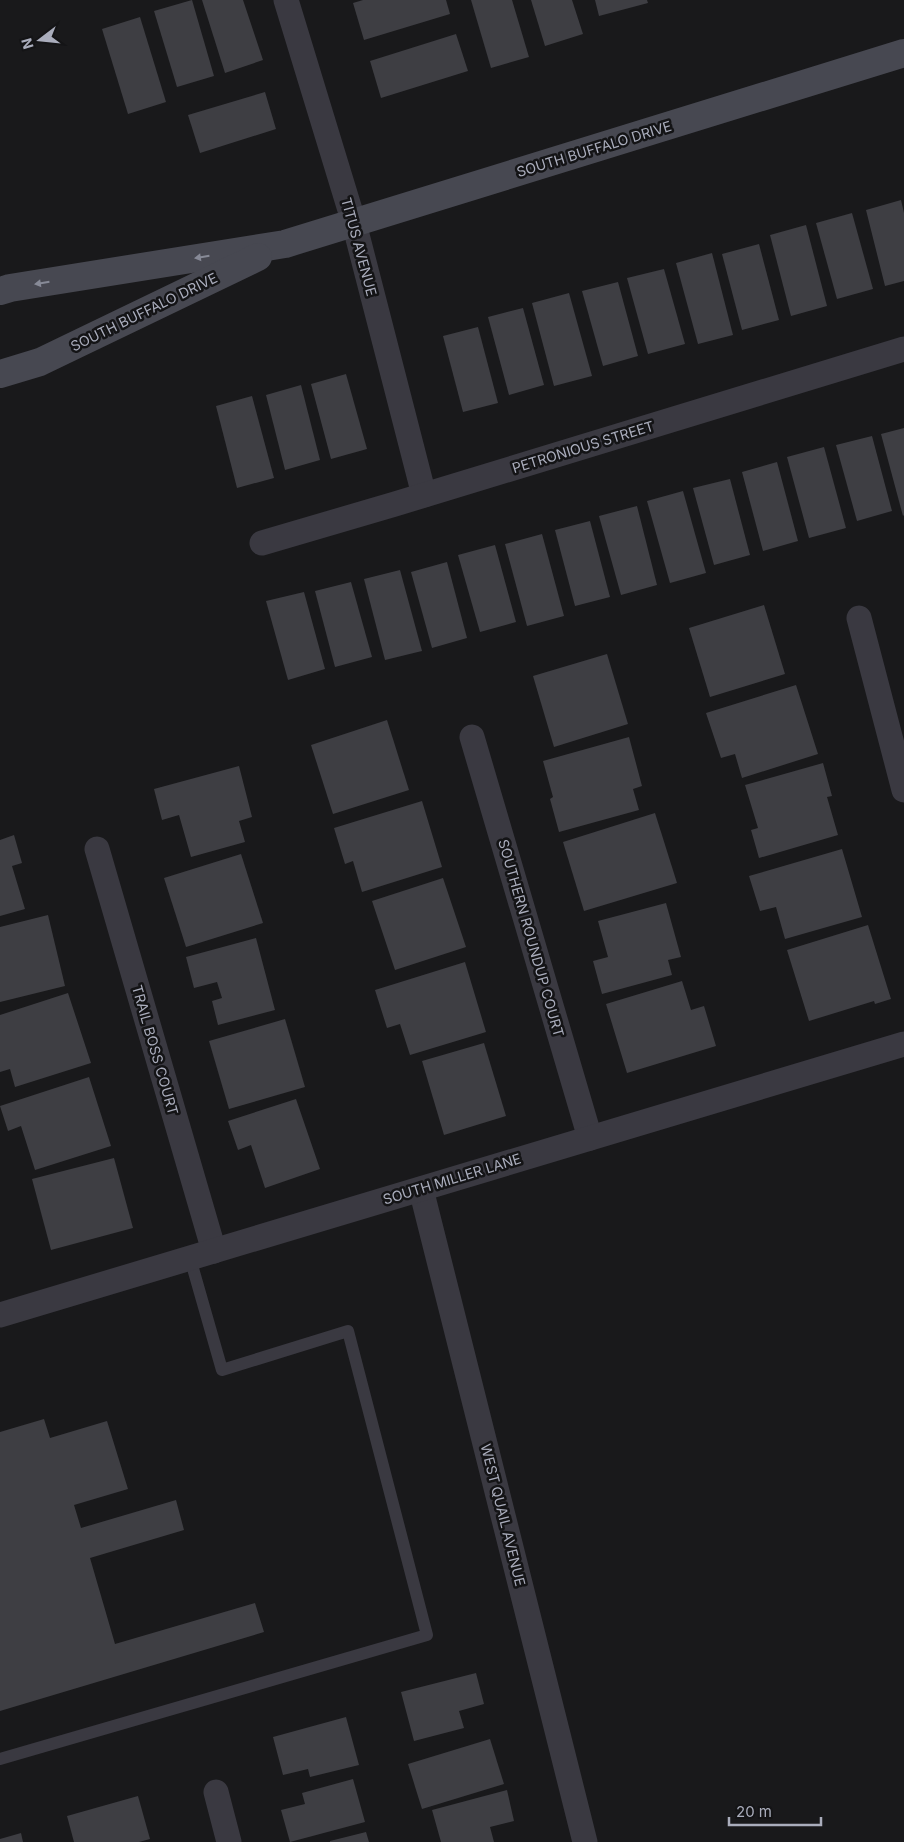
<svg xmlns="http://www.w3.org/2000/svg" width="904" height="1842" viewBox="0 0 904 1842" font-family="Inter,sans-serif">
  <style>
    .building { fill: #3e3e43 }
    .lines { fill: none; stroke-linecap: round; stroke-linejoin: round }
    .lane { stroke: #3a3941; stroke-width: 12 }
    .street { stroke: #3a3941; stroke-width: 25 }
    .secondary { stroke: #474851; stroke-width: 28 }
    .oneway { fill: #878a97 }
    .labels { text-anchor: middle; stroke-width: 5; stroke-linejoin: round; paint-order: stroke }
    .street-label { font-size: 14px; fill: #aaadbc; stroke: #141416 }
  </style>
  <rect width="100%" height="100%" fill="#19191b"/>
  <g class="building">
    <polygon points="192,0 214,76 177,87 154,11"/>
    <polygon points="202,0 243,0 263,60 225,73"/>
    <polygon points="363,0 446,0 450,14 364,40 353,3"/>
    <polygon points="471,0 512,0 529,57 491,68"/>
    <polygon points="531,0 572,0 583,34 545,46"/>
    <polygon points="595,0 647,0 648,3 599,16"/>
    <polygon points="140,17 166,102 128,114 102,29"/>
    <polygon points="456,34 468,71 381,98 370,61"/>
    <polygon points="265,92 276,129 200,153 188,115"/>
    <polygon points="901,200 904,213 904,281 885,286 866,210"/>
    <polygon points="852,213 873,289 837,299 816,223"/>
    <polygon points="806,225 827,306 791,316 770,235"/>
    <polygon points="759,244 779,320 742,330 722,254"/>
    <polygon points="712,253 733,335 698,344 676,263"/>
    <polygon points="664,269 685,344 648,354 627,278"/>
    <polygon points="618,282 638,356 603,366 582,291"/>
    <polygon points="569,293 592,376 554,386 532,303"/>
    <polygon points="523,308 544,385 509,395 488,317"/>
    <polygon points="478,327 498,403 463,412 443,336"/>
    <polygon points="346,374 367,449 331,459 311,384"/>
    <polygon points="301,385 320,460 285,470 266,395"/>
    <polygon points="252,396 274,478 237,488 216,406"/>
    <polygon points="904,428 904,515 903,516 881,434"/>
    <polygon points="872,436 892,511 857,521 836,445"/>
    <polygon points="824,447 846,528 809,538 787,457"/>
    <polygon points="777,462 798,541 763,551 742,472"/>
    <polygon points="730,479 750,555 714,565 693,488"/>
    <polygon points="683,491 706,573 670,583 647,501"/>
    <polygon points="637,506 657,585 621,595 599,516"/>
    <polygon points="590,521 610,597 575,606 555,530"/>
    <polygon points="542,534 564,616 527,626 505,544"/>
    <polygon points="495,545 516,622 480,632 458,555"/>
    <polygon points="447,562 467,638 432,648 411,572"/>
    <polygon points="400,570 422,651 385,660 364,579"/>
    <polygon points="351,582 372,657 335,667 315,591"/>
    <polygon points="304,592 325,669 288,680 266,601"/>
    <polygon points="764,605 785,674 710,697 689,628"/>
    <polygon points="607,654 628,724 554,747 533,676"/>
    <polygon points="796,685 818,754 742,778 735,754 721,758 706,713"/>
    <polygon points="387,720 409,790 333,814 311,745"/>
    <polygon points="629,737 642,786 633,789 639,810 559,832 550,799 553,797 543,761"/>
    <polygon points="823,763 832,796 827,797 838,835 759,858 751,830 758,828 745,785"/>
    <polygon points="239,766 252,817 239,821 245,842 191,857 179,815 162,820 154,789"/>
    <polygon points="422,801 442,867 362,892 353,861 345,864 334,828"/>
    <polygon points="655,813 677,883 584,911 563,842"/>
    <polygon points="14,835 22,863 12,866 25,909 0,916 0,840"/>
    <polygon points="842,849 862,917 785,939 776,907 760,911 749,876"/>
    <polygon points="241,854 263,923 186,947 164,878"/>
    <polygon points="443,878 466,947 395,970 372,901"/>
    <polygon points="666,903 681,957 668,960 672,975 602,994 593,961 608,957 598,921"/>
    <polygon points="48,915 65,986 0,1002 0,927"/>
    <polygon points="868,925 891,999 875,1004 874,1001 809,1021 787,950"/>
    <polygon points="256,938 275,1010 218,1025 212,1001 222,998 217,982 194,988 186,957"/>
    <polygon points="465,962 486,1032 410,1055 400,1024 387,1028 375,990"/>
    <polygon points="682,981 691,1010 704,1006 716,1046 627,1073 606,1004"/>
    <polygon points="68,993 91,1063 15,1087 10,1069 0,1072 0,1015"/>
    <polygon points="285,1019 305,1087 229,1109 209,1041"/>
    <polygon points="484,1043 506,1116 444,1135 422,1061"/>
    <polygon points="89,1077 111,1146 35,1170 21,1126 8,1131 0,1106"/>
    <polygon points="296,1099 320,1169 265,1188 251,1145 238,1150 228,1121"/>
    <polygon points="114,1158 133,1228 51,1250 32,1179"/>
    <polygon points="44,1419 50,1438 107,1421 128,1489 74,1505 81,1528 176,1500 184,1530 90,1558 115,1644 255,1603 264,1632 0,1711 0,1432"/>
    <polygon points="476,1673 484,1704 459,1711 464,1728 414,1741 401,1692"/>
    <polygon points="346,1717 359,1765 310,1777 308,1769 283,1775 273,1737"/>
    <polygon points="490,1739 504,1784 422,1809 408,1764"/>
    <polygon points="353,1779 365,1822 290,1842 281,1810 305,1804 302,1793"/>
    <polygon points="507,1790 514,1821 490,1827 494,1842 441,1842 432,1810"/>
    <polygon points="138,1796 150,1839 139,1842 74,1842 67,1816"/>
    <polygon points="366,1832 369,1842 330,1842 330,1841"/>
    <polygon points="21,1833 23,1842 0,1842 0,1839"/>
  </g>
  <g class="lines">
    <polyline class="lane" points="0,1759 427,1635 348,1331 222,1370 190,1258"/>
    <g class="street">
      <polyline points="286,0 354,223 424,495"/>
      <polyline points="262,543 395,504 904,349"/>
      <polyline points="859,618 904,790"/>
      <polyline points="472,737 590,1138"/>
      <polyline points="97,849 214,1251"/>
      <polyline points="421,1189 585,1842"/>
      <polyline points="0,1315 904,1044"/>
      <polyline points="216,1792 229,1842"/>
    </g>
    <g class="secondary">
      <polyline points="0,291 10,288 285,244 904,53"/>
      <polyline points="0,374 40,362 258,257"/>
    </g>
  </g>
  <defs><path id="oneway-solid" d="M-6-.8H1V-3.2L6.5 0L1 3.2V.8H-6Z" transform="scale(1.25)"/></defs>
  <g class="oneway">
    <use href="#oneway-solid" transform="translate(202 257) rotate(171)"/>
    <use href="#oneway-solid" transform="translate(42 283) rotate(171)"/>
  </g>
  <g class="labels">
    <g class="street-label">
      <text transform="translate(594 149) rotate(-17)" y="5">SOUTH BUFFALO DRIVE</text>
      <text transform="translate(359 247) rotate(75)" y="5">TITUS AVENUE</text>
      <text transform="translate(144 312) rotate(-26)" y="5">SOUTH BUFFALO DRIVE</text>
      <text transform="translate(583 447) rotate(-17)" y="5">PETRONIOUS STREET</text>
      <text transform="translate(531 938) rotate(74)" y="5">SOUTHERN ROUNDUP COURT</text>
      <text transform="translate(155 1050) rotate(74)" y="5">TRAIL BOSS COURT</text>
      <text transform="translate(452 1179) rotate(-17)" y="5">SOUTH MILLER LANE</text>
      <text transform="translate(503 1515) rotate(76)" y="5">WEST QUAIL AVENUE</text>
    </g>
  </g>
  <g transform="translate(40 40) rotate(254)" stroke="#141416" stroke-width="4" paint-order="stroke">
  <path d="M0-4L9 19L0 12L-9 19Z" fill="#aaadbc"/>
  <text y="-8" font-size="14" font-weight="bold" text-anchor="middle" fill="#aaadbc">N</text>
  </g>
  <path d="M729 1817v8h92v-8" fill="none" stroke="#aaadbc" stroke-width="2.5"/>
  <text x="736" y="1817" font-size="15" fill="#aaadbc" stroke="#141416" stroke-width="4" paint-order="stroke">20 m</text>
</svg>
